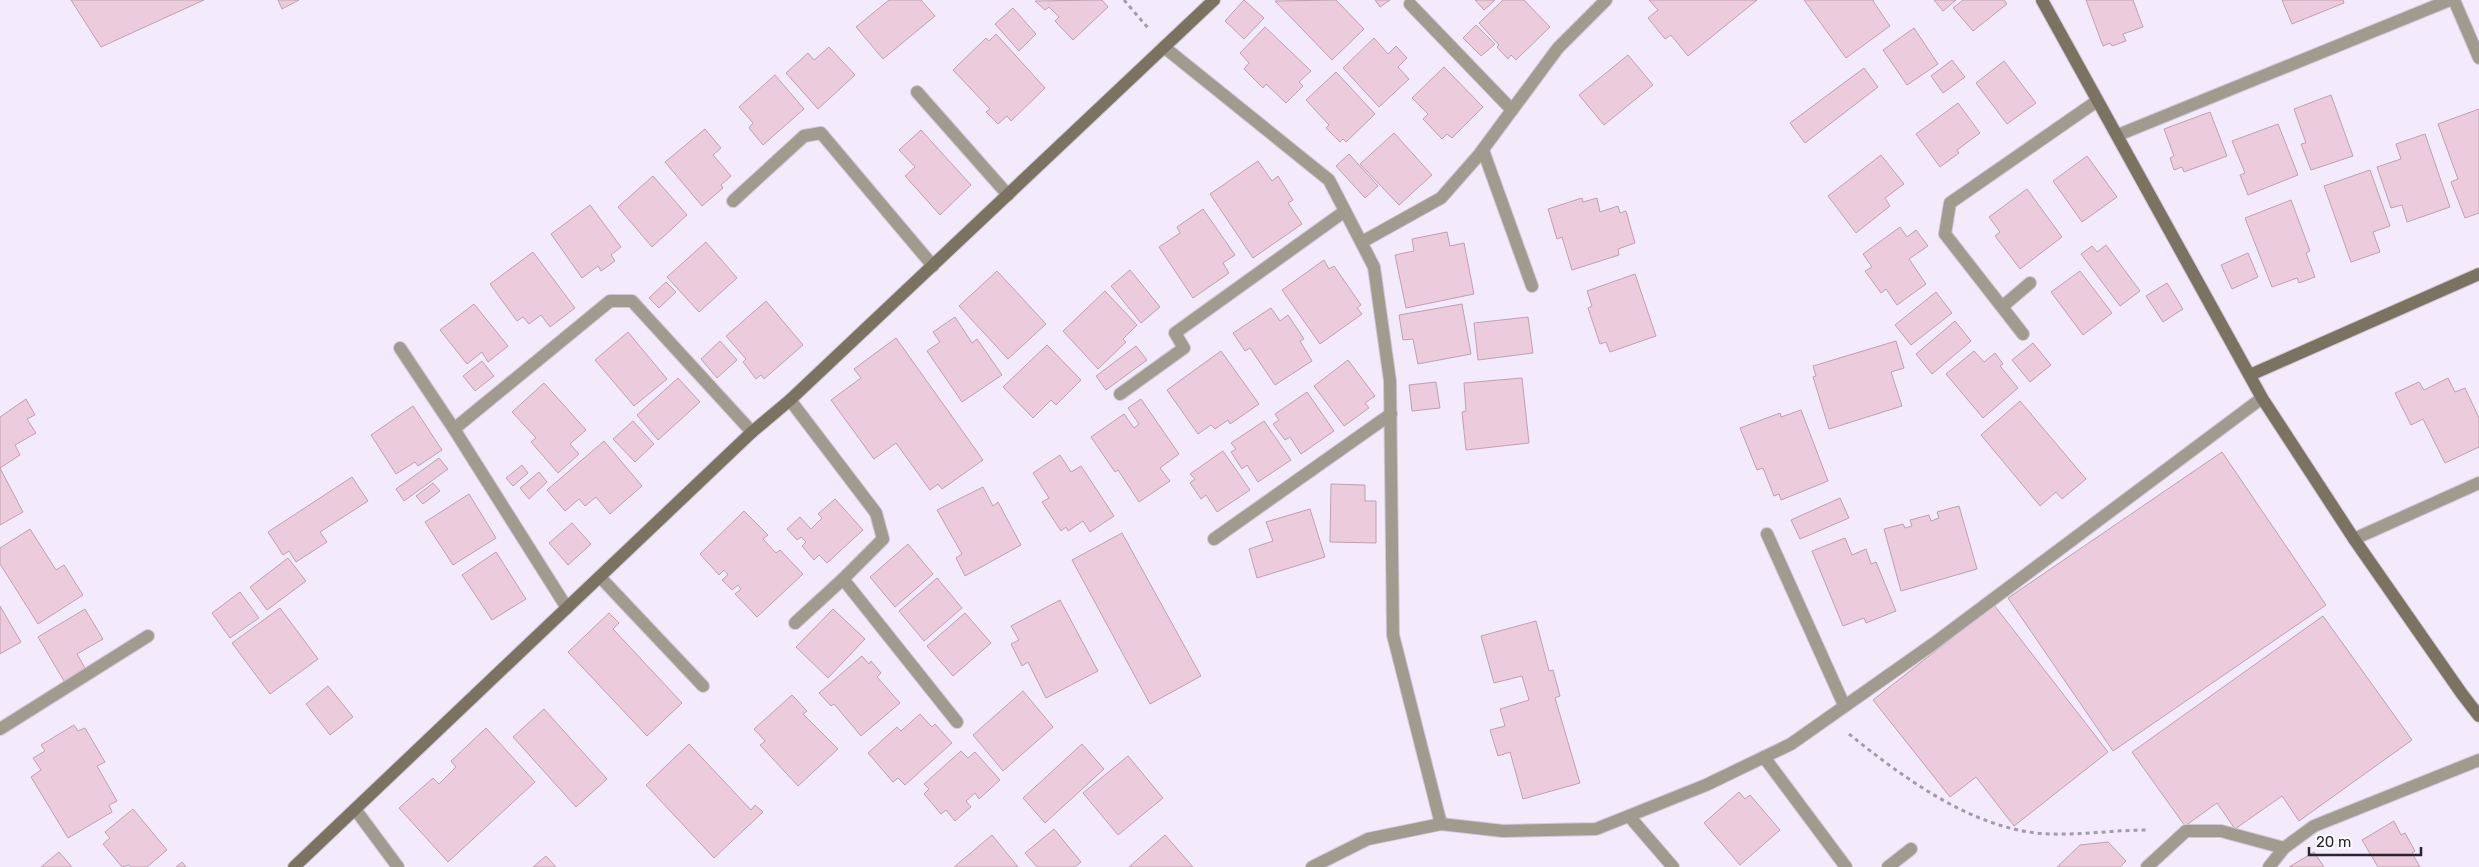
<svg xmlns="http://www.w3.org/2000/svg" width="2479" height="867" viewBox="0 0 2479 867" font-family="Rubik,sans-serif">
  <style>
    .building { fill: #ecccdc; stroke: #bfa0b0 }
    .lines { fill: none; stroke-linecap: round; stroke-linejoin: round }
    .lane-casing { stroke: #cfc7d6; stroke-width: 14 }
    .street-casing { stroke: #cfc7d6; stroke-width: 14 }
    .secondary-casing { stroke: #cfc7d6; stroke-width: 14 }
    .path { stroke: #a39baa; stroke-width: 3; stroke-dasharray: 4 4; stroke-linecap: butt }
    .lane { stroke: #a19a8e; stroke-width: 12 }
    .street { stroke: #a19a8e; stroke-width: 12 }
    .secondary { stroke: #7b7261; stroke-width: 12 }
  </style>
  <rect width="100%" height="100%" fill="#f3eafb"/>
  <g class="building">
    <polygon points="71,0 204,0 101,47"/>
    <polygon points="278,0 299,0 282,9"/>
    <polygon points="889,0 921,0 935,16 883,59 856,27"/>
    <polygon points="1102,0 1108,7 1073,40 1055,21 1059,17 1049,7 1045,10 1035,1"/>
    <polygon points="1244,0 1264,18 1244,39 1225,21"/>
    <polygon points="1336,0 1364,29 1332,60 1275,1"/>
    <polygon points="1375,0 1390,0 1380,7"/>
    <polygon points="1475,0 1495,0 1484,10"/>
    <polygon points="1503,0 1524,0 1550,27 1516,60 1511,55 1508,59 1497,47 1499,45 1479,23"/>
    <polygon points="1649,0 1757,0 1688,56 1671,35 1665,39 1648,18 1658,10"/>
    <polygon points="1804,0 1874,0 1873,1 1890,26 1846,58"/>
    <polygon points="1934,0 1956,0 1943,11"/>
    <polygon points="1963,0 2004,0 2007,4 1973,31 1953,8"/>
    <polygon points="2086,0 2133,0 2143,27 2123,34 2126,41 2112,46 2110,43 2103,46"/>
    <polygon points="2282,0 2343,0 2344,3 2292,24"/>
    <polygon points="1013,8 1036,34 1019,51 995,24"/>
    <polygon points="1476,25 1495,44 1481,56 1463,38"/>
    <polygon points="1265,27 1311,71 1299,82 1303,86 1286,103 1266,84 1263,88 1244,69 1249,63 1240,53"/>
    <polygon points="1914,28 1938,64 1907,85 1883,50"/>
    <polygon points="996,34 1045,88 1011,121 1007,116 998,124 986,112 990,109 953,70 986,38 989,41"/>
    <polygon points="1374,38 1388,54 1396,46 1407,58 1398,67 1409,79 1379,107 1343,68"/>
    <polygon points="829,47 855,75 818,109 786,73 808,53 814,60"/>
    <polygon points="1628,55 1653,85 1604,125 1579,95"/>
    <polygon points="1952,60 1965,77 1943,93 1931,76"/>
    <polygon points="2004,61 2036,103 2007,124 1976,83"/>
    <polygon points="1444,67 1483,107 1452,138 1447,134 1442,139 1423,119 1428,114 1412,98"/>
    <polygon points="1864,68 1878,87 1805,143 1790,123"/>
    <polygon points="1336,72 1375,114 1346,142 1343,139 1340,142 1326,128 1329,125 1306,100"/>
    <polygon points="775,75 804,109 763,145 749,128 753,123 739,107"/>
    <polygon points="2331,95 2353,156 2311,170 2301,144 2306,143 2294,109"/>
    <polygon points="1958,103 1980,133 1957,150 1959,153 1940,167 1916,134"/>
    <polygon points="2479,109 2479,213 2465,218 2451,182 2458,179 2438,124"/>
    <polygon points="2210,112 2227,156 2184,172 2182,167 2174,170 2170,158 2174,156 2164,129"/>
    <polygon points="2278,124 2298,175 2248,195 2240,175 2245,173 2232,141"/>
    <polygon points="705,129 721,148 713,155 731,176 721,185 723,188 702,206 665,162"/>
    <polygon points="921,130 971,185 940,215 905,176 915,167 899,150"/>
    <polygon points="1394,133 1432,175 1399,205 1360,164"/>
    <polygon points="2425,134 2450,207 2407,222 2402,205 2391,208 2377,167 2401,159 2396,144"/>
    <polygon points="1349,154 1378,186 1365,198 1336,166"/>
    <polygon points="1881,155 1904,184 1885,198 1890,206 1856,233 1828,196"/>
    <polygon points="2087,156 2117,197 2082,222 2053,181"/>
    <polygon points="1258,161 1272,181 1278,176 1293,200 1288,203 1302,224 1253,258 1210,194"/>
    <polygon points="2370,170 2390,226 2373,232 2380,252 2351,262 2324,186"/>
    <polygon points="653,176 687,215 652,247 618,207"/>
    <polygon points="2027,189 2062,237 2020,269 1995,236 2000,232 1989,217"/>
    <polygon points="1582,198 1583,202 1597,198 1600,212 1618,206 1620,213 1626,211 1635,243 1618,249 1619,255 1572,270 1562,237 1557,239 1548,209"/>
    <polygon points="2291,200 2310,251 2306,253 2315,277 2299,283 2297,278 2272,287 2245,218"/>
    <polygon points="590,205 621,247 611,255 615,261 601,271 598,266 582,278 551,234"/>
    <polygon points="1203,209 1235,255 1223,263 1229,273 1193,298 1159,247 1180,233 1177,227"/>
    <polygon points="1900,227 1907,237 1916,230 1928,246 1909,259 1926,284 1897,305 1886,289 1881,293 1865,271 1872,267 1863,254"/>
    <polygon points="1447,232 1450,246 1464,243 1474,294 1406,308 1395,255 1414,251 1412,239"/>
    <polygon points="706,242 737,278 699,312 667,277"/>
    <polygon points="2106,245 2140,291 2120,306 2081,254 2092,246 2097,252"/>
    <polygon points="533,252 575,308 550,327 541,315 529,324 523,317 517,321 490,284"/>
    <polygon points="2248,253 2258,277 2232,289 2221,265"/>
    <polygon points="1324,260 1329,269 1334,266 1361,305 1357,308 1362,314 1320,344 1282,290"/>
    <polygon points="1130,270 1160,307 1141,323 1111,286"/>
    <polygon points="997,271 1046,324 1008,359 959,306"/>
    <polygon points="2080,271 2112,313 2083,335 2051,292"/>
    <polygon points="1635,274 1656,336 1610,352 1606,342 1600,344 1588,308 1592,306 1587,291"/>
    <polygon points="666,282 676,292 659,308 649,298"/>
    <polygon points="2167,283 2183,309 2163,322 2146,296"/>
    <polygon points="1105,291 1137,325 1123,339 1126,342 1098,369 1063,331"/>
    <polygon points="1936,292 1952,313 1911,345 1895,325"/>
    <polygon points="766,301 803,345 764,379 761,375 756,379 743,362 746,359 726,336"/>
    <polygon points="474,304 508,346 488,362 482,352 467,364 440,330"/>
    <polygon points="1462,304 1471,354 1418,364 1413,339 1403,340 1399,315"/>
    <polygon points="1271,308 1280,321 1288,315 1304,339 1300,341 1312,361 1275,385 1250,348 1245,351 1233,333"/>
    <polygon points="955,317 972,343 977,339 1002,375 962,402 927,351 940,342 933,332"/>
    <polygon points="1528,317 1533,353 1478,360 1474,323"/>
    <polygon points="1955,321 1971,341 1932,374 1916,354"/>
    <polygon points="628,332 667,379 634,406 595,360"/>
    <polygon points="896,338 983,460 942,489 938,484 930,490 896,443 874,459 831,400 861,378 854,369"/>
    <polygon points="720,341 737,360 717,378 701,359"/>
    <polygon points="1896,341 1904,368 1891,372 1902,406 1829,429 1813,377 1816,376 1813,366"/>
    <polygon points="2033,343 2051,365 2030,382 2012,360"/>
    <polygon points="1047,345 1081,380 1056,405 1051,400 1033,418 1003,387"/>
    <polygon points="1136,346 1147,360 1106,390 1096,376"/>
    <polygon points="1221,351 1259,404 1230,424 1228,420 1215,429 1211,425 1198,434 1167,390"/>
    <polygon points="1974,351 1984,362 1995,353 2003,364 2000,366 2018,388 1983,418 1946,374"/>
    <polygon points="1348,360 1375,396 1365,403 1369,408 1344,426 1314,386"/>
    <polygon points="482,361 494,376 475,391 463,376"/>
    <polygon points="678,378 700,402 658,440 637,415"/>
    <polygon points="1522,378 1529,443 1466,450 1462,412 1466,411 1464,383"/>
    <polygon points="2448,378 2455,392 2465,388 2479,418 2479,447 2445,463 2423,419 2411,425 2395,393 2419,382 2424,390"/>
    <polygon points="1436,382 1440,408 1412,411 1409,385"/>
    <polygon points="544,383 586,430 570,444 579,454 558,473 531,442 536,438 512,412"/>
    <polygon points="1307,392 1334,431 1301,454 1290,437 1285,440 1273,424 1279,420 1275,414"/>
    <polygon points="26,399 35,415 27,419 36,433 15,445 20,455 0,468 23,512 0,525 0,417"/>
    <polygon points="1141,399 1179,454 1160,468 1170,481 1139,502 1118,470 1115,472 1091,437 1124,414 1134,428 1139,424 1128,408"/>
    <polygon points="2020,401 2086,479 2062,499 2056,492 2040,506 1981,435"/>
    <polygon points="413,406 442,450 418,466 415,462 396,474 371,435"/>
    <polygon points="1801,410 1828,481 1781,500 1779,494 1774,496 1763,468 1757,470 1740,428 1780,413 1781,417"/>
    <polygon points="633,421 654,444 635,462 613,439"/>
    <polygon points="1264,421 1291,460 1258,482 1247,465 1242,469 1231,452 1236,449 1231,443"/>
    <polygon points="604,441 642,486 610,514 596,497 585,506 579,499 565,511 547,490"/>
    <polygon points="1223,451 1250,490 1217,512 1206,495 1201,499 1190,483 1195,479 1190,474"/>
    <polygon points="2222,452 2326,605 2113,751 2008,598"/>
    <polygon points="1060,455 1071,472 1081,466 1114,516 1090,532 1083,521 1068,531 1066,527 1061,531 1042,502 1049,498 1033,473"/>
    <polygon points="439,458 448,469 404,501 396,489"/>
    <polygon points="522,465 528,473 513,486 506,478"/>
    <polygon points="539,472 547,482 529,499 520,488"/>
    <polygon points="352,477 368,501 320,532 327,542 296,562 289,551 283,555 268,532"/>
    <polygon points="433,483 440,491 423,504 416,496"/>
    <polygon points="1331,484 1365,485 1365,501 1376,501 1376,543 1330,542"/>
    <polygon points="983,487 993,506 998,502 1021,545 965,576 956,558 962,554 937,510"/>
    <polygon points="469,494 496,538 453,565 425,522"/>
    <polygon points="1840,498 1849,518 1800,539 1791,520"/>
    <polygon points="835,499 863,530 827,563 819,555 814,560 802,546 806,542 801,537 797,540 787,529 800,517 811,529 822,518 818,514"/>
    <polygon points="1959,506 1977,569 1901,591 1884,529 1903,524 1905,528 1912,526 1910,520 1929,515 1931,521 1939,518 1937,512"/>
    <polygon points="1310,509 1325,557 1257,578 1249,549 1273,541 1266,522"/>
    <polygon points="744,511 768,535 763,539 776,553 780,550 803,574 757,617 735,594 741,589 738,585 732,590 722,580 728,575 724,570 719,575 700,554"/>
    <polygon points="572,523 591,544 568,565 549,543"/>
    <polygon points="30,529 56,570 64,565 83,595 38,624 0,564 0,548"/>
    <polygon points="1122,533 1201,676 1150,704 1072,560"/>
    <polygon points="1845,538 1852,555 1866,549 1871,564 1876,562 1896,611 1866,623 1864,618 1843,626 1812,551"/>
    <polygon points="908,544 933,574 895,607 870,577"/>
    <polygon points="496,552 526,599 492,620 462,575"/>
    <polygon points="288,558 306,581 267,610 250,587"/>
    <polygon points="937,578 962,608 924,641 899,611"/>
    <polygon points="240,592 259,618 230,638 212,613"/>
    <polygon points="1060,600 1098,671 1046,698 1028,662 1022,666 1011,644 1019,640 1011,626"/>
    <polygon points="1994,605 2108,752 2014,826 1976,777 1950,797 1873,700"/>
    <polygon points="0,606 21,642 0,654"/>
    <polygon points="280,608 318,659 270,694 232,643"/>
    <polygon points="85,609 103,639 77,654 85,668 64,681 38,637"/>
    <polygon points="833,609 865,639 828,678 796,647"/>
    <polygon points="609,613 619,623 613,629 682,703 647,736 568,652"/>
    <polygon points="965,613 991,643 953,676 927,646"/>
    <polygon points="2323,616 2412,740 2299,821 2282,796 2235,829 2217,803 2185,826 2132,752"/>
    <polygon points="1536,621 1549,671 1553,670 1560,696 1555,698 1580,783 1523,799 1510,752 1498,756 1490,730 1505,726 1500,709 1529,700 1522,676 1494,683 1481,636"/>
    <polygon points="862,656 869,664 871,661 881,673 877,677 900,703 861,736 834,704 831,706 819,693"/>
    <polygon points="328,686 353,717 330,735 306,704"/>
    <polygon points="1023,691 1053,727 1003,771 973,735"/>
    <polygon points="792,695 807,711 803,714 838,749 798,786 760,745 765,741 754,729"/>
    <polygon points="544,709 607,779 576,807 513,737"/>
    <polygon points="920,714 932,727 935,724 952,743 905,785 898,778 893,782 868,753 897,727 901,731"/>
    <polygon points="74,725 78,731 85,728 105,762 97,766 117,801 109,805 112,812 68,838 31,777 41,770 33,758 45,751 41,745"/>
    <polygon points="486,728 535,782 448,862 399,808 433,778 439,784 456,767 451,761"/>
    <polygon points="689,744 751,810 755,805 763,812 714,858 646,785"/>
    <polygon points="1082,744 1104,769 1045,823 1023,798"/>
    <polygon points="961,751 968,758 975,752 1000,780 979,799 975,793 966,801 971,807 955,821 946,810 941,814 924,794 929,789 924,784"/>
    <polygon points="1128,756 1163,798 1118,835 1083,793"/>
    <polygon points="1739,792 1745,799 1750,795 1780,830 1740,865 1704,823"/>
    <polygon points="133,809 167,850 147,867 131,867 129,865 122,867 103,844 110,838 105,832"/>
    <polygon points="2394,821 2401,835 2405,833 2415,851 2412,853 2420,867 2378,867 2362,840"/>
    <polygon points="1054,829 1081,862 1075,867 1037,867 1025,853"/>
    <polygon points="992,835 1018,867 954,867"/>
    <polygon points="1165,835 1193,867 1129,867"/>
    <polygon points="2108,842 2126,861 2120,867 2057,867 2080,845"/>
    <polygon points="59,852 72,867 41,867"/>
    <polygon points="2314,852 2324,867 2289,867"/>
    <polygon points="546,856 556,867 533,867"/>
    <polygon points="182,862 186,867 176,867"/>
  </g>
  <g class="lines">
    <defs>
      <g id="lane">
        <polyline points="1483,150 1532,286"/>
        <polyline points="2147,867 2186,831 2221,831 2284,848"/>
      </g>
      <g id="street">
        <polyline points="2454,0 2479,58"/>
        <polyline points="1410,4 1512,110"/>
        <polyline points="1164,47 1329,180 1374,267 1390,381 1393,635 1441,824"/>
        <polyline points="917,92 1008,195"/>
        <polyline points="2118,135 2450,0"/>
        <polyline points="733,201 804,136 821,133 933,266"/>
        <polyline points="1362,242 1441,198 1478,156 1558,48 1606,0"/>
        <polyline points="2003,306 2030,283"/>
        <polyline points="2023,334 1945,234 1950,203 2097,101"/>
        <polyline points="400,348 454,429"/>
        <polyline points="1120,394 1184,348 1175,333 1345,211"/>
        <polyline points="790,400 876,513 883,539 843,579 957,722"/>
        <polyline points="1767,534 1844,705"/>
        <polyline points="1214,539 1391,414"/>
        <polyline points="2354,539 2479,483"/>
        <polyline points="600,577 703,686"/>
        <polyline points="567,608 454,429 610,301 632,301 752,432"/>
        <polyline points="795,623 843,579"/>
        <polyline points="0,729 148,636"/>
        <polyline points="1764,757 1846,867"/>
        <polyline points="355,809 398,867"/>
        <polyline points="1629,816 1673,867"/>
        <polyline points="1312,867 1368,839 1441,824 1503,831 1596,829 1706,785 1791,744 1933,644 2262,398"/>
        <polyline points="1888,867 1911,849"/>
        <polyline points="2269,867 2284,848 2314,826 2479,760"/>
      </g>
      <g id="secondary">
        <polyline points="2042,0 2262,398 2354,539 2462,694 2479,716"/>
        <polyline points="2250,375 2479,274"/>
        <polyline points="294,867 752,432 790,400 1214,0"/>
      </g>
    </defs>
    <use href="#lane" class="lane-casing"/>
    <use href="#street" class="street-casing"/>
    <use href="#secondary" class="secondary-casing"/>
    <g class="path">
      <polyline points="1124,0 1148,28"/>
      <path d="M1849,734c56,45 126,97 200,100 33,1 66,-4 99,-4"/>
    </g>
    <use href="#lane" class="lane"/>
    <use href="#street" class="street"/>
    <use href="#secondary" class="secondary"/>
  </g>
  <path d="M2309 847v8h112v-8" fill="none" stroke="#2b2530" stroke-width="2.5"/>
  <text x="2316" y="847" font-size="15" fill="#2b2530" stroke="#ffffff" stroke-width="4" paint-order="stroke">20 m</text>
</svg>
